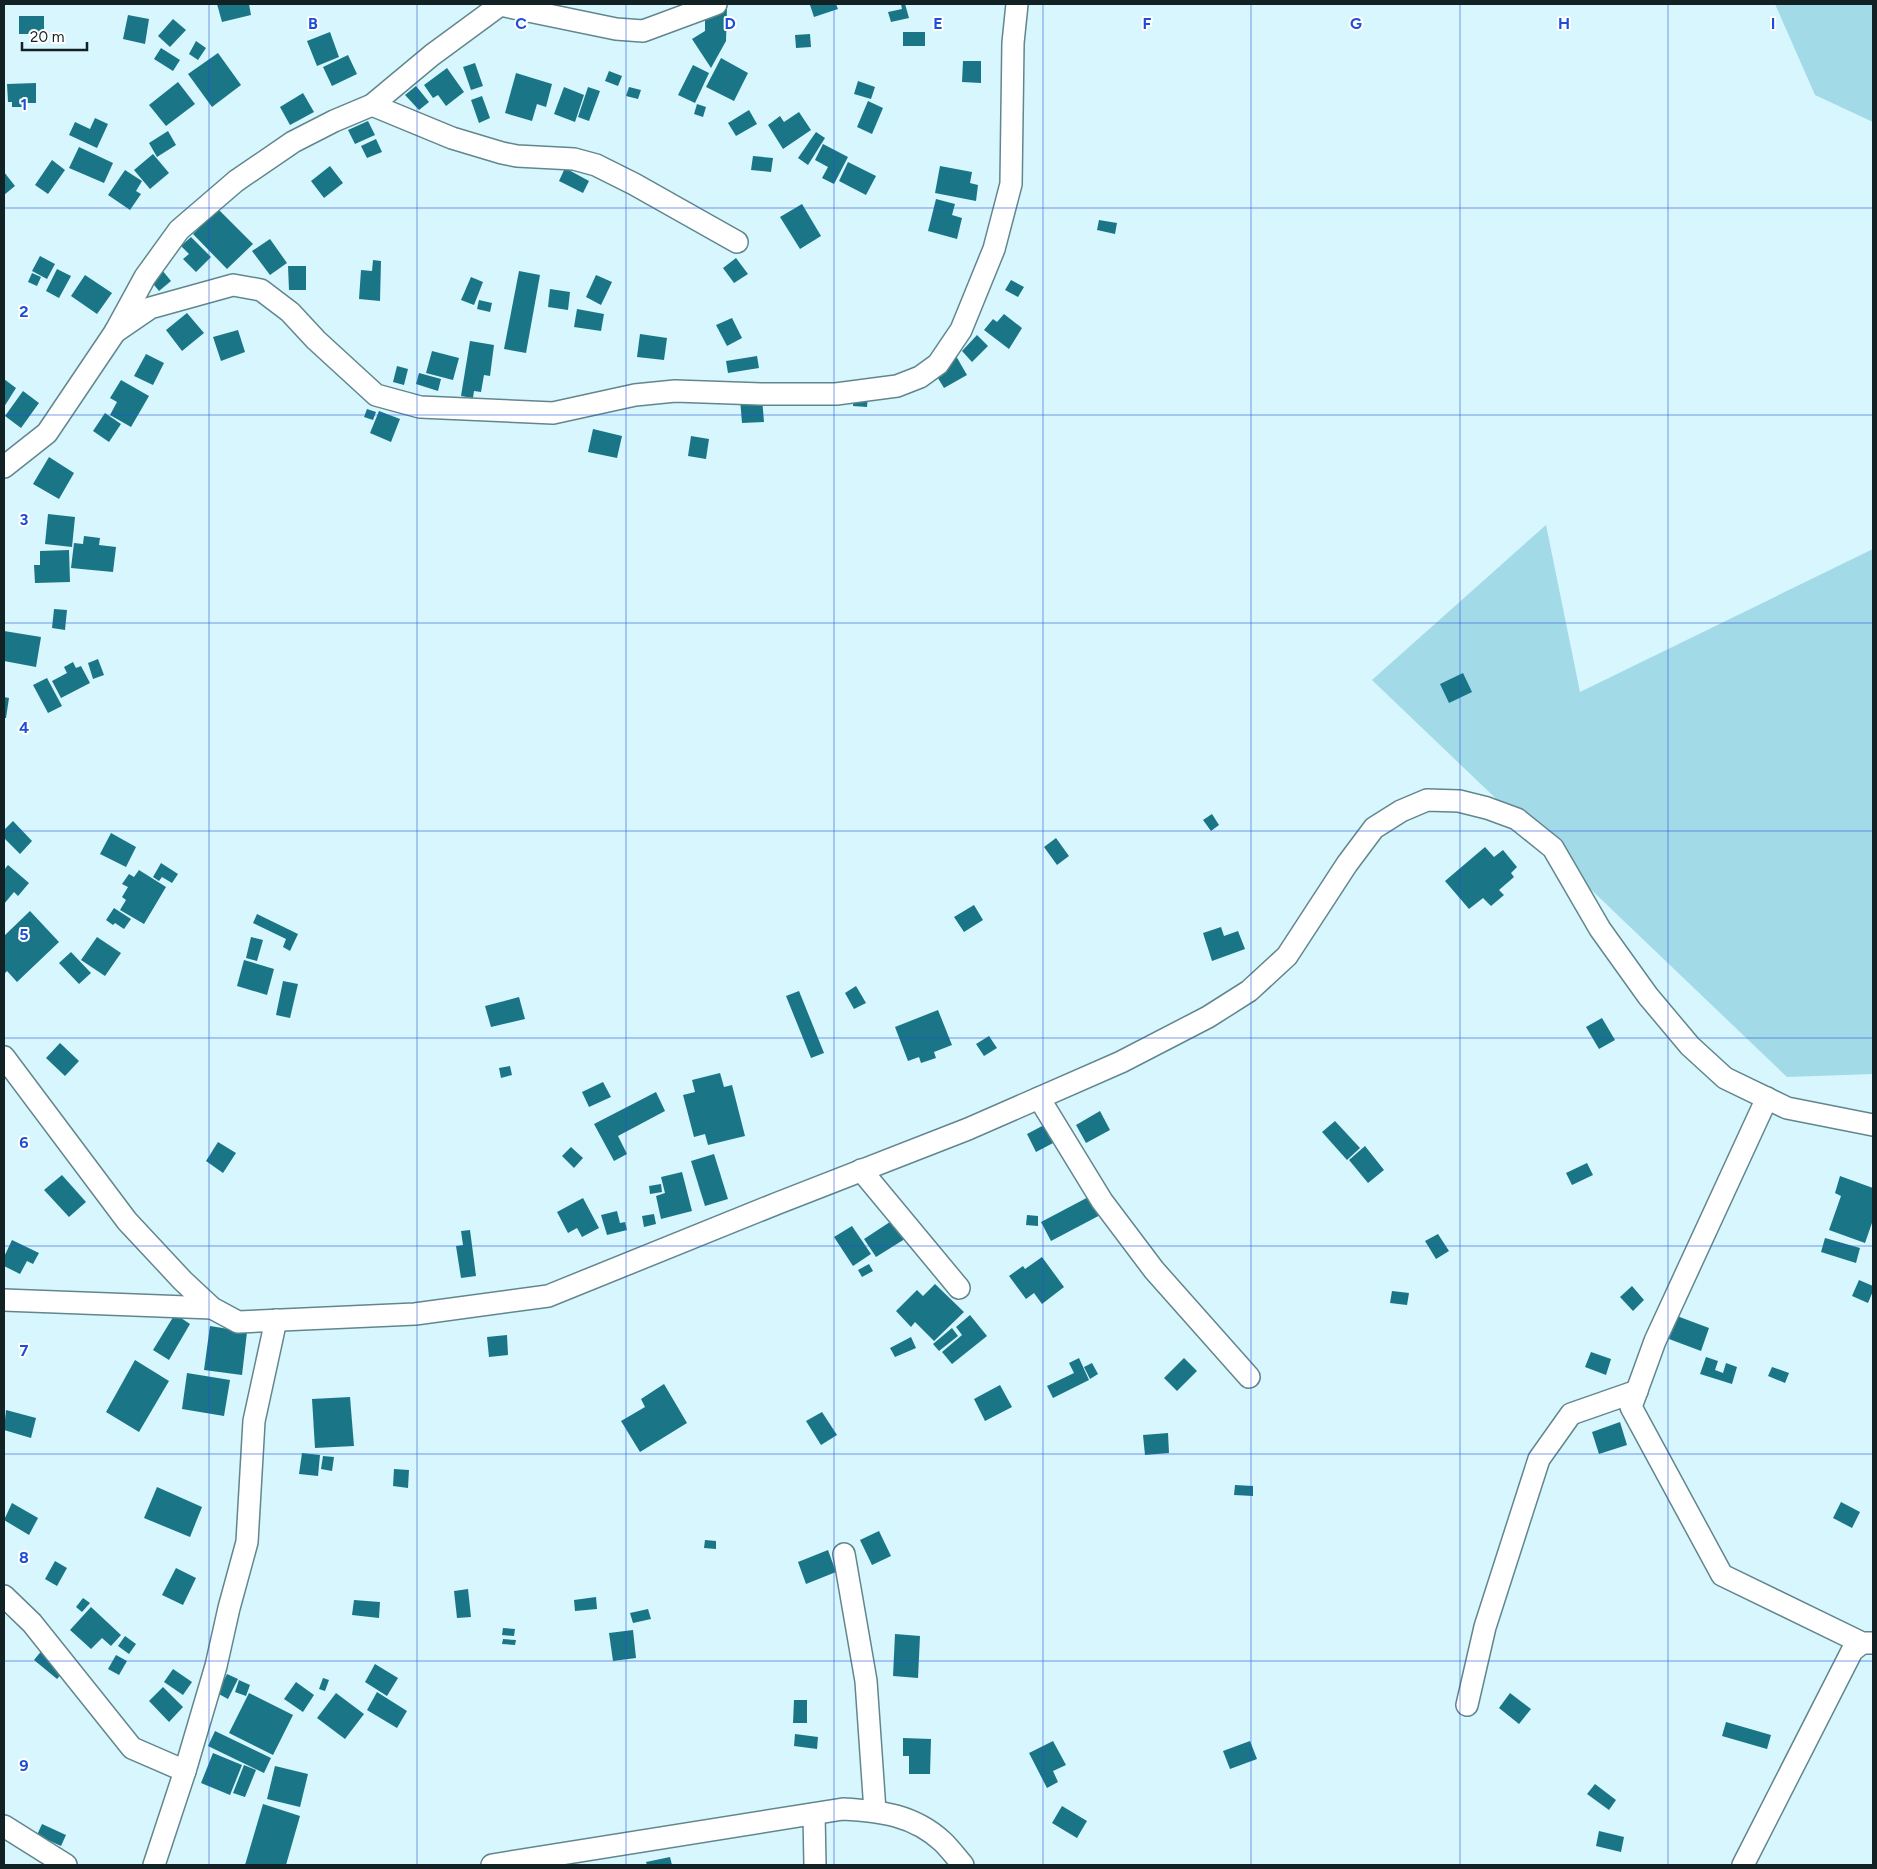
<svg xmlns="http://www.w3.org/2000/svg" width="1877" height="1869" viewBox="0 0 1877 1869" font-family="Figtree,sans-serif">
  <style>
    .green { fill: #a3dae7 }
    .building { fill: #1a7687 }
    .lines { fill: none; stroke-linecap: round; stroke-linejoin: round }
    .minor-casing { stroke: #62868e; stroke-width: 24 }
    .minor { stroke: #fff; stroke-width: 21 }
    .grid { fill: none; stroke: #1d4ed8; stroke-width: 1; stroke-opacity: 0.55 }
    .grid-label { font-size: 16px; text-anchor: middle; font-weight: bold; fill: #1d4ed8; stroke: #fff; stroke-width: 4; stroke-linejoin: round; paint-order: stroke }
  </style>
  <rect width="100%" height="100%" fill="#d7f6fd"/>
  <g class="green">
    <polygon points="1775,4 1873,4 1873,122 1815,95"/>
    <polygon points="1546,525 1580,692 1873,549 1873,1074 1787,1077 1372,680"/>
  </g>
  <g class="building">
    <polygon points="217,4 249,4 251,15 222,22"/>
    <polygon points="812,4 836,4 838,9 814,17 810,5"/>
    <polygon points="901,4 905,4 909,18 891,22 888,12 902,9"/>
    <polygon points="727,7 726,41 711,68 692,39 705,31 705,15"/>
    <polygon points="128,15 149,19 145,44 123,39"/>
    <rect x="19" y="16" width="25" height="18"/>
    <polygon points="173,19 186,30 170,47 158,36"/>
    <polygon points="330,32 339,57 317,66 307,41"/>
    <rect x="903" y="32" width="22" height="14"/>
    <polygon points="810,34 811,47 796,48 795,35"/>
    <polygon points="196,41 206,48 198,60 189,54"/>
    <polygon points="161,48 180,60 173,71 154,59"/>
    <polygon points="218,53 241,85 212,107 188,74"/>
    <polygon points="348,55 357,74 332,86 323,67"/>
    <polygon points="721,58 748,73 734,101 706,87"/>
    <polygon points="963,61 981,61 981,83 962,82"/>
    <polygon points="475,63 483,86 471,90 463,67"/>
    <polygon points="693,65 709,73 695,103 678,95"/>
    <polygon points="447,68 464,92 446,106 438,95 433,98 424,85"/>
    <polygon points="609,71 622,76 618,86 605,81"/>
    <polygon points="516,73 552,84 546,107 537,104 532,121 505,113"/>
    <polygon points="858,81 875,87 871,99 854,94"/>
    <polygon points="178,82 195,104 166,126 149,105"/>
    <polygon points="36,83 36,103 26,103 26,107 12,107 12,102 8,102 7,84"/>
    <polygon points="416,86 429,102 419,110 405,95"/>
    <polygon points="564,87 584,95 575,122 554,114"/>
    <polygon points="588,87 600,91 589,121 578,117"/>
    <polygon points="629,87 641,90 638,99 626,96"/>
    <polygon points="303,93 314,112 290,125 280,107"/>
    <polygon points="482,96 490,118 479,123 471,100"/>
    <polygon points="868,101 883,108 872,134 857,127"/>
    <polygon points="697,104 706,107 703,117 694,114"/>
    <polygon points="749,110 757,124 736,136 728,123"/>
    <polygon points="799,112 811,130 783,149 768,125 780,116 784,122"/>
    <polygon points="95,118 108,124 97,148 69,135 75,122 90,129"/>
    <polygon points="368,121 375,135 355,144 348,130"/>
    <polygon points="168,131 176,145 157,157 149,143"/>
    <polygon points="816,132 825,138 808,165 798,158"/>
    <polygon points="376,139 382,152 367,158 361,146"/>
    <polygon points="823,144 848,157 834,184 822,178 828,167 815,160"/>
    <polygon points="79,147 113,163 104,183 69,168"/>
    <polygon points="153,154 169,173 150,189 134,170"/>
    <polygon points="753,156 773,158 771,172 751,170"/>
    <polygon points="52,160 65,170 48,194 35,185"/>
    <polygon points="848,162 876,176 866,195 839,181"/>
    <polygon points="330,166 343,183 324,198 311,181"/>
    <polygon points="940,166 972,172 970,183 978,185 976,201 935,193"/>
    <polygon points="565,168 589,181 583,193 559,181"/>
    <polygon points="125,170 142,181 136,191 141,194 130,210 108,195"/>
    <polygon points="4,172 15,186 4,195"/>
    <polygon points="936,199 955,204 952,215 962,218 957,239 928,231"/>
    <polygon points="802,204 821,236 800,249 780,217"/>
    <polygon points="218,209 253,244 227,269 193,234"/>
    <polygon points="1099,220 1117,223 1115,234 1097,230"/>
    <polygon points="191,237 211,257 196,272 183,259 189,254 181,246"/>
    <polygon points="270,239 287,263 270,275 252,251"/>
    <polygon points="40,256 55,264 47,279 32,271"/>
    <polygon points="736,258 748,274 734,283 723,268"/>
    <polygon points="373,260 381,261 380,301 359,299 361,270 372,271"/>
    <polygon points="288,266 306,266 306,290 289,290"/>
    <polygon points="57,269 71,276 59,298 46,291"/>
    <polygon points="162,270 171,281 159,291 150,280"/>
    <polygon points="519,271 540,275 526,353 504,349"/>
    <polygon points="32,273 41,277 37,286 28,282"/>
    <polygon points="85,275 112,293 97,314 71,296"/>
    <polygon points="596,275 612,282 601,305 586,297"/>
    <polygon points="471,277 483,282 474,305 461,300"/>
    <polygon points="1011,280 1024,287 1018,297 1005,290"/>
    <polygon points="550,289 570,292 568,310 548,307"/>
    <polygon points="479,300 492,303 490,312 477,309"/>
    <polygon points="577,309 604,314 601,331 574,327"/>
    <polygon points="187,313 204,333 182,351 166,330"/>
    <polygon points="1004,314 1022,328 1009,349 984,330 993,319 997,322"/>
    <polygon points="732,318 742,338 727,346 716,325"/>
    <polygon points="238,330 245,352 221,361 213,337"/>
    <polygon points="640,334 667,338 664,360 637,357"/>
    <polygon points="977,335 988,346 972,362 962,351"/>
    <polygon points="470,341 494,345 490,376 484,375 481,392 474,391 473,398 461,396"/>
    <polygon points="432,351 459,358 453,380 426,373"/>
    <polygon points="146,354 164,363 153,385 134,376"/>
    <polygon points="757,356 759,368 728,373 726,361"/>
    <polygon points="956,356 967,375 944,388 933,370"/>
    <polygon points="397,366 408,369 404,385 393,382"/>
    <polygon points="419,373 441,379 438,391 416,384"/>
    <polygon points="4,379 16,388 4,407"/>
    <polygon points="121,380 149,396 131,427 110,415 117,402 110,398"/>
    <polygon points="23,391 39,403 21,428 5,416"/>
    <polygon points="854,394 868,396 867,407 853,406"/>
    <polygon points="762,398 764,422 742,423 740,399"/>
    <polygon points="367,409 376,412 373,420 364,417"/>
    <polygon points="379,411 400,419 391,442 370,433"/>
    <polygon points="105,413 121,424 109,442 93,431"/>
    <polygon points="593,429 622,436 617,458 588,452"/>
    <polygon points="691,436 709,439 706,459 688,456"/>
    <polygon points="49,457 74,473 59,499 33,484"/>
    <polygon points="48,514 75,517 72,547 45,544"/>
    <polygon points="84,536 100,538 99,545 116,547 113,572 71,568 74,543 83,544"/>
    <polygon points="69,550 70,582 35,583 34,565 40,565 40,551"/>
    <polygon points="54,609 67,610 65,630 52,628"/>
    <polygon points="4,631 41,637 36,667 4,661"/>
    <polygon points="98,659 104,675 93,679 88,663"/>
    <polygon points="73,662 76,668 81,666 90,683 61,698 52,681 67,673 64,667"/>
    <polygon points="1463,673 1472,692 1449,703 1440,684"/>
    <polygon points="47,678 62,706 48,713 33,685"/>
    <polygon points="4,697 9,698 6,718 4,718"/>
    <polygon points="1212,814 1219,825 1211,831 1203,820"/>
    <polygon points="13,821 32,841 20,854 4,838 4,830"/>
    <polygon points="111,833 136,847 126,867 100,854"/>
    <polygon points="1056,838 1069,856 1057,865 1044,847"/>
    <polygon points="1485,847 1494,857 1503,850 1517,867 1511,873 1514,877 1499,890 1504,895 1491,906 1483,898 1469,909 1445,881"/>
    <polygon points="161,863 178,874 172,883 162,877 159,881 153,877"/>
    <polygon points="8,865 29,883 18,896 14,892 4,904 4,870"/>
    <polygon points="139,870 166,887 144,924 120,910 126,900 122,897 128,887 122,884 129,874 134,877"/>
    <polygon points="974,905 983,920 964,932 954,917"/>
    <polygon points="114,908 131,919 124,929 115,923 113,925 106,920"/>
    <polygon points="30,911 59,942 17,982 7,971 4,974 4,936"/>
    <polygon points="257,914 298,934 290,951 283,947 286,939 253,923"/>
    <polygon points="1221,927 1224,936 1238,931 1245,949 1212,961 1203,933"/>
    <polygon points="97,937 121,953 105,976 81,960"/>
    <polygon points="251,937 263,940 257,961 246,958"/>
    <polygon points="71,952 91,973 79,984 59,963"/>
    <polygon points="244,960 274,969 267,995 237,986"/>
    <polygon points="283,981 298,984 290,1018 276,1015"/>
    <polygon points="856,986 866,1003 854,1009 845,993"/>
    <polygon points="799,991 824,1053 811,1058 786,996"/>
    <polygon points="519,997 525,1019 491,1027 485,1006"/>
    <polygon points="938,1010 952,1045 934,1052 936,1058 921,1063 919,1057 908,1061 895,1027"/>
    <polygon points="1602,1018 1615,1040 1599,1049 1586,1027"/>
    <polygon points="989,1036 997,1048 984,1056 976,1044"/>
    <polygon points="60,1043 79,1061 65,1076 46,1058"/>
    <polygon points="510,1066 512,1075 501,1078 499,1068"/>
    <polygon points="720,1073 724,1087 732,1085 745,1136 708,1145 705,1134 694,1137 683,1095 695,1092 692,1080"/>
    <polygon points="603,1082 611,1097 589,1107 582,1092"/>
    <polygon points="656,1092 665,1111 618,1136 627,1154 614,1161 594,1124"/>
    <polygon points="1100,1111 1110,1130 1086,1143 1076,1125"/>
    <polygon points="1335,1121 1360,1148 1347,1160 1322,1132"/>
    <polygon points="1046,1124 1055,1142 1036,1152 1027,1134"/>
    <polygon points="218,1142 236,1153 223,1173 206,1161"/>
    <polygon points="1365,1146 1384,1170 1368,1183 1349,1160"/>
    <polygon points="571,1147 583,1158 574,1168 562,1156"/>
    <polygon points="714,1154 728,1199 705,1206 691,1161"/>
    <polygon points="1587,1163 1593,1175 1572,1185 1566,1173"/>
    <polygon points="682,1172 692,1211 661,1219 656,1196 665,1193 661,1177"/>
    <polygon points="62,1175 86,1202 69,1217 44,1190"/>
    <polygon points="1840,1176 1873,1188 1873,1220 1865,1243 1829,1230 1841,1196 1835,1193"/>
    <polygon points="661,1184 662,1192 650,1194 649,1186"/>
    <polygon points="1096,1193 1106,1212 1051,1241 1041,1222"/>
    <polygon points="583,1198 599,1228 582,1237 577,1228 568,1233 557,1212"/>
    <polygon points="617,1211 620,1223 625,1222 627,1230 607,1235 601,1215"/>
    <polygon points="654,1214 656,1224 644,1227 642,1216"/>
    <polygon points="1027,1215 1038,1216 1038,1226 1026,1225"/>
    <polygon points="896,1218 908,1237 876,1257 864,1239"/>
    <polygon points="852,1226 871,1254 853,1266 834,1237"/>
    <polygon points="470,1230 476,1276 461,1278 456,1246 463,1245 461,1231"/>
    <polygon points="1438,1234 1449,1251 1436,1259 1425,1241"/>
    <polygon points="1825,1238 1860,1248 1856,1263 1821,1252"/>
    <polygon points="12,1240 39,1253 33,1264 27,1261 20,1274 4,1266 4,1257"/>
    <polygon points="1042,1257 1064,1287 1042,1304 1034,1293 1026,1299 1009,1276 1023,1266 1025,1269"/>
    <polygon points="869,1264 873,1271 862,1277 858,1270"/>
    <polygon points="1859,1280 1873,1286 1873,1291 1868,1303 1852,1296"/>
    <polygon points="935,1284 964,1312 934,1341 915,1322 911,1327 896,1311 917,1290 923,1296"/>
    <polygon points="1632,1286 1644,1300 1633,1311 1620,1297"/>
    <polygon points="1392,1291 1409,1293 1407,1305 1390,1303"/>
    <polygon points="175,1314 190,1324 169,1360 153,1350"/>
    <polygon points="970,1315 987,1336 952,1364 942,1352 962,1335 956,1327"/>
    <polygon points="1677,1316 1709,1328 1701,1351 1669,1339"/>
    <polygon points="210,1326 247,1332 242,1375 204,1370"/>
    <polygon points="952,1328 958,1336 939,1351 933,1344"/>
    <polygon points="507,1335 508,1355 489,1357 487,1337"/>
    <polygon points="911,1337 916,1348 895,1357 890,1348"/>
    <polygon points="1591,1352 1611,1359 1606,1375 1585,1367"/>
    <polygon points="1706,1357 1718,1361 1715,1370 1723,1373 1726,1363 1737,1367 1732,1384 1700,1374"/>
    <polygon points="1079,1358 1089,1380 1053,1398 1047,1386 1074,1373 1069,1363"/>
    <polygon points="1184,1358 1197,1371 1177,1391 1164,1378"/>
    <polygon points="135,1360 169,1381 139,1432 106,1412"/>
    <polygon points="1092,1363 1098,1374 1090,1379 1084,1367"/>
    <polygon points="1772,1367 1789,1373 1785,1383 1768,1376"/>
    <polygon points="187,1373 230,1380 224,1416 182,1409"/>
    <polygon points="664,1384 687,1423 640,1452 621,1421 645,1407 641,1399"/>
    <polygon points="1000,1385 1012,1407 985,1421 974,1399"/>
    <polygon points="350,1397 354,1446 315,1448 312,1399"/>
    <polygon points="6,1410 36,1418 31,1438 4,1430"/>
    <polygon points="822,1412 837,1435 821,1445 806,1421"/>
    <polygon points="1620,1422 1627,1445 1599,1454 1592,1432"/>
    <polygon points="1168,1433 1169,1453 1145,1455 1143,1435"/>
    <polygon points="302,1453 320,1455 318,1476 299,1474"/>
    <polygon points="323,1456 334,1457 332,1471 321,1469"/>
    <polygon points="394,1469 409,1470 408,1488 393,1486"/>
    <polygon points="1235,1485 1253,1486 1253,1496 1234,1495"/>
    <polygon points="157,1487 202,1507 190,1537 144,1518"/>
    <polygon points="1841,1502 1860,1512 1852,1528 1833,1518"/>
    <polygon points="12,1503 38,1518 29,1535 4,1520"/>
    <polygon points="879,1531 891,1556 872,1565 860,1540"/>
    <polygon points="705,1540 716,1541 716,1549 704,1548"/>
    <polygon points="828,1550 836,1572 806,1584 798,1562"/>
    <polygon points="55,1561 67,1568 57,1586 45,1579"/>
    <polygon points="176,1568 196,1578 183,1605 162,1595"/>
    <polygon points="468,1589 471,1617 457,1618 454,1591"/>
    <polygon points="596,1597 597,1609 575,1611 574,1600"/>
    <polygon points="83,1598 90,1603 82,1612 76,1607"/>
    <polygon points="354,1600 380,1602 379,1618 352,1615"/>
    <polygon points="91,1607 121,1635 111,1646 102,1638 91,1649 70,1630"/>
    <polygon points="648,1609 651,1619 633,1623 630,1613"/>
    <polygon points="503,1628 515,1629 514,1636 502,1635"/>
    <polygon points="633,1630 636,1658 613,1661 609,1633"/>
    <polygon points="895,1634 920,1636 918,1678 893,1676"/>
    <polygon points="125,1636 136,1644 129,1654 118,1646"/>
    <polygon points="503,1639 516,1640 515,1645 502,1644"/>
    <polygon points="43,1649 66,1669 57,1679 34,1660"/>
    <polygon points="116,1655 127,1661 119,1675 108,1669"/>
    <polygon points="375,1664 398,1678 387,1696 365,1682"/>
    <polygon points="173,1669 192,1682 183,1695 164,1682"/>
    <polygon points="227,1674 238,1679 228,1699 217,1693"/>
    <polygon points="323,1678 329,1680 325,1691 319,1689"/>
    <polygon points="239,1680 250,1685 246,1696 235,1692"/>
    <polygon points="296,1682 314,1695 303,1712 284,1699"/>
    <polygon points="163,1687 183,1707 169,1722 149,1701"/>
    <polygon points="377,1692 407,1711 397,1728 367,1710"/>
    <polygon points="249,1693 293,1715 273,1755 229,1733"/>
    <polygon points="336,1693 364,1714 345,1739 317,1718"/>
    <polygon points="1510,1693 1531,1709 1519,1724 1499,1708"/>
    <polygon points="794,1700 807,1700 807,1723 793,1723"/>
    <polygon points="1726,1722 1771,1735 1767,1749 1722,1736"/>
    <polygon points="215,1731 271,1758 264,1773 208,1746"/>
    <polygon points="795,1734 818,1737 817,1749 794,1746"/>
    <polygon points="903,1738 931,1739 930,1774 909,1774 909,1756 903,1756"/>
    <polygon points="1053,1741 1066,1765 1053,1771 1058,1782 1047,1788 1029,1753"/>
    <polygon points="1250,1741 1257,1759 1230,1769 1223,1751"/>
    <polygon points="213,1753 242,1765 230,1795 201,1783"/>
    <polygon points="244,1765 256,1770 245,1797 233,1793"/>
    <polygon points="275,1766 308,1774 300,1807 267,1799"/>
    <polygon points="1595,1784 1616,1800 1609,1810 1587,1794"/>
    <polygon points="263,1804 300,1816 286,1865 245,1865"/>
    <polygon points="1062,1806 1087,1821 1077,1838 1052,1823"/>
    <polygon points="42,1824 66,1835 61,1846 37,1835"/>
    <polygon points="1599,1831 1624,1837 1621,1852 1596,1846"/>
    <polygon points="670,1857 672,1865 647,1865 646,1862"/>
  </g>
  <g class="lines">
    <defs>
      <g id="minor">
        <polyline points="372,105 452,138 502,153 517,156 574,159 596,165 634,184 737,242"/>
        <polyline points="115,332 150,308 233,285 261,290 290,312 316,340 376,395 420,407 553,413 635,395 675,391 761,394 836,394 897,386 920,377 938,364 961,330 994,249 1011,184 1013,43 1017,4"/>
        <polyline points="4,467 47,433 115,332 145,277 179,230 236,181 293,142 334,121 372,105 432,55 500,5 616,29 643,31 716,4"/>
        <polyline points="4,1057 127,1221 183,1281 212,1308 238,1322 415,1314 548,1296 778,1203 968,1129 1121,1062 1208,1017 1249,991 1287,956 1347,864 1374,828 1401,811 1427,800 1459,801 1487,808 1517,819 1553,848 1600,929 1648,996 1690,1046 1725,1078 1787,1108 1873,1125"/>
        <polyline points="1039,1098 1102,1201 1154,1270 1249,1377"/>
        <polyline points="1767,1098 1655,1341 1631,1407 1722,1575 1862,1643 1873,1643"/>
        <polyline points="861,1170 959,1288"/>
        <polyline points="4,1300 212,1308"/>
        <polyline points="844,1554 866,1681 875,1811"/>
        <polyline points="4,1596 32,1623 132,1748 185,1771"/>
        <polyline points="1467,1705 1485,1627 1539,1459 1571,1414 1637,1391"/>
        <polyline points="814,1814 815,1865"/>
        <polyline points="4,1826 66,1865"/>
        <polyline points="154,1865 185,1771 216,1666 229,1608 247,1542 254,1421 276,1320"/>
        <path d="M492,1865l351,-56c38,2 71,6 100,33 7,7 14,16 20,23"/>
        <polyline points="1743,1865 1852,1651 1862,1643"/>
      </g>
    </defs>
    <use href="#minor" class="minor-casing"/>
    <use href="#minor" class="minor"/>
  </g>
  <path class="grid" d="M209,4v1861M417,4v1861M626,4v1861M834,4v1861M1043,4v1861M1251,4v1861M1460,4v1861M1668,4v1861M4,208h1869M4,415h1869M4,623h1869M4,831h1869M4,1038h1869M4,1246h1869M4,1454h1869M4,1661h1869"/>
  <g class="grid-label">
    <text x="313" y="29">B</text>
    <text x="521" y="29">C</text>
    <text x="730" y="29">D</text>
    <text x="938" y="29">E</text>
    <text x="1147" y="29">F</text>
    <text x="1356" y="29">G</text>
    <text x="1564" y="29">H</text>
    <text x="1773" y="29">I</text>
    <text x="24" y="110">1</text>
    <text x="24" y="317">2</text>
    <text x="24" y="525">3</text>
    <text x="24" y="733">4</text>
    <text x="24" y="940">5</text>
    <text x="24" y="1148">6</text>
    <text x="24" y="1356">7</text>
    <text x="24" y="1563">8</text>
    <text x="24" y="1771">9</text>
  </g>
  <rect width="1877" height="1869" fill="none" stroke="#122124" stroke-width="10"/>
  <path d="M22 42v8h65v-8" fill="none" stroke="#122124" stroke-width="2.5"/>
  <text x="30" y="42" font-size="15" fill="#122124" stroke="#ffffff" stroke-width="4" paint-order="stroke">20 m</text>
</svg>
